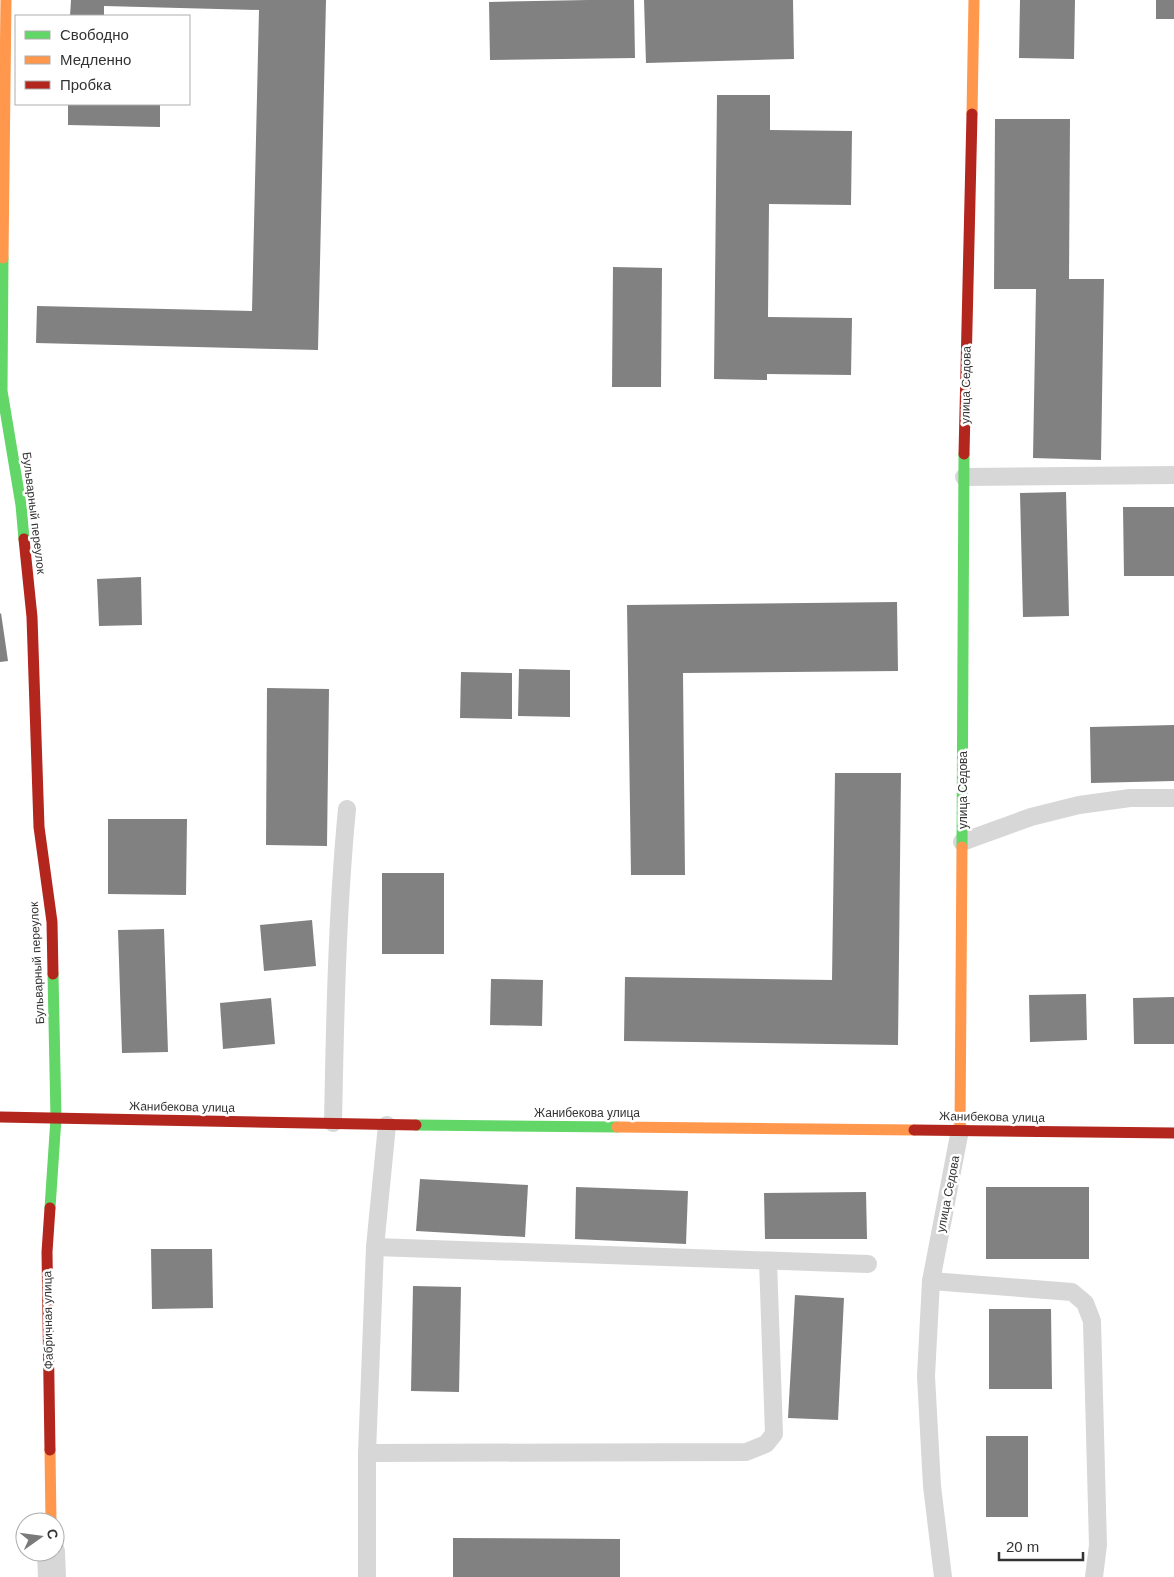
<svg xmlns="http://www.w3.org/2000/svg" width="1174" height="1577" viewBox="0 0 1174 1577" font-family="Helvetica,sans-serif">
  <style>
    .building { fill: #818181 }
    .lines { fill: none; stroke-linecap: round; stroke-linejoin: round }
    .lane { stroke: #d7d7d7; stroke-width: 18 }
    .street { stroke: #d7d7d7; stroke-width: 28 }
    .fast { stroke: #63d668; stroke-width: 11 }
    .slow { stroke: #ff974d; stroke-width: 11 }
    .jam { stroke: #b3261e; stroke-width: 11 }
    .labels { text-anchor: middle; stroke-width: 5; stroke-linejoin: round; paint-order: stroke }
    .street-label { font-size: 12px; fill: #333; stroke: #fff }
  </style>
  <rect width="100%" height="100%" fill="#fff"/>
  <g class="building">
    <polygon points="71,0 326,0 318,350 36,343 37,306 252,311 259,10 104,6 104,16 70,16"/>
    <polygon points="588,0 634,0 635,58 490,60 489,2"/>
    <polygon points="644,0 793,0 794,59 646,63"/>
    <polygon points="1020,0 1075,0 1074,59 1019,58"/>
    <rect x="1156" y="0" width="18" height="19"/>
    <polygon points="717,95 770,95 770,130 852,131 851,205 769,204 768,317 852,318 851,375 767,374 767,380 714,379"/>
    <polygon points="68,104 160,104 160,127 68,125"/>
    <polygon points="995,119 1070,119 1069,279 1104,279 1101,460 1033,458 1036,289 994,289"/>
    <polygon points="613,267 662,268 661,387 612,387"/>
    <polygon points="1066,492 1069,616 1023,617 1020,493"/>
    <polygon points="1123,507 1174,507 1174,576 1124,576"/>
    <polygon points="141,577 142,625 99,626 97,579"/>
    <polygon points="897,602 898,671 683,673 685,875 631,875 627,605"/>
    <polygon points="1,613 8,661 0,662 0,614"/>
    <polygon points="519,669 570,670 570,717 518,716"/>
    <polygon points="461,672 512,673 512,719 460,718"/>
    <polygon points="267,688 329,689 327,846 266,845"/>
    <polygon points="1174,725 1174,781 1091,783 1090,727"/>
    <polygon points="835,773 901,773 898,1045 624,1041 625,977 832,980"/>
    <polygon points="108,819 187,819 186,895 108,894"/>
    <rect x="382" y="873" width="62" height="81"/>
    <polygon points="312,920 316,966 264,971 260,925"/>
    <polygon points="164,929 168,1052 122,1053 118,930"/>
    <polygon points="491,979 543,980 542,1026 490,1025"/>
    <polygon points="1086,994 1087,1040 1030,1042 1029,995"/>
    <polygon points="1174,997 1174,1044 1134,1044 1133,998"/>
    <polygon points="271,998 275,1044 223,1049 220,1003"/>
    <polygon points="420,1179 528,1185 525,1237 416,1231"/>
    <polygon points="576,1187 688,1191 686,1244 575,1239"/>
    <rect x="986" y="1187" width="103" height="72"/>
    <polygon points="866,1192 867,1239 765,1239 764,1193"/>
    <polygon points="151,1249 212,1249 213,1308 152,1309"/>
    <polygon points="413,1286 461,1287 459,1392 411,1391"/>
    <polygon points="795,1295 844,1298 838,1420 788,1418"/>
    <polygon points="989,1309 1051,1309 1052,1389 989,1389"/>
    <rect x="986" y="1436" width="42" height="81"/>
    <polygon points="453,1538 620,1539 620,1577 453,1577"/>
  </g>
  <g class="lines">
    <g class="lane">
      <polyline points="964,477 1174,475"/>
      <polyline points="962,842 1031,817 1079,805 1130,798 1174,798"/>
      <path d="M333,1123c2,-105 4,-210 14,-314"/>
      <polyline points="375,1247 868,1264"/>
      <polyline points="931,1281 1072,1292 1085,1303 1092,1321 1098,1545 1094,1577"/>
      <polyline points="367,1453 746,1452 766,1444 774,1434 768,1261"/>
      <polyline points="367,1577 367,1453 375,1247 387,1125"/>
      <polyline points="943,1577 932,1486 926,1376 931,1281 960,1130"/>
    </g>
    <polyline class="street" points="51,1552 52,1577"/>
    <g class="fast">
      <polyline points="3,258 2,391 21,505 24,539"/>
      <polyline points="962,847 964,454"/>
      <polyline points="416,1125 617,1127"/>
      <polyline points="50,1208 56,1118 53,974"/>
    </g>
    <g class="slow">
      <polyline points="972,114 974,0"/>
      <polyline points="3,258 6,0"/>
      <polyline points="617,1127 914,1130"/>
      <polyline points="960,1130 962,847"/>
      <polyline points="50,1450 51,1522"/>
    </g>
    <g class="jam">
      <polyline points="964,454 972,114"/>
      <polyline points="24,539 32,617 39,827 52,922 53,974"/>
      <polyline points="0,1117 416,1125"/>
      <polyline points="914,1130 1174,1133"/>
      <polyline points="50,1450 47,1252 50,1208"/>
    </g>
  </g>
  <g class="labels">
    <g class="street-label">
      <text transform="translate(966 385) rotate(-89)" y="4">улица Седова</text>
      <text transform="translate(34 513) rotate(83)" y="4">Бульварный переулок</text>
      <text transform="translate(963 790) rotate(-90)" y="4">улица Седова</text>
      <text transform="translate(37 963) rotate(-93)" y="4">Бульварный переулок</text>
      <text transform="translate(182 1107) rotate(1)" y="4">Жанибекова улица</text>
      <text x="587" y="1117">Жанибекова улица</text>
      <text transform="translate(992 1117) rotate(1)" y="4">Жанибекова улица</text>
      <text transform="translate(948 1194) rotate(-79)" y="4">улица Седова</text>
      <text transform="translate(48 1320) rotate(-91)" y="4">Фабричная улица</text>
    </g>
  </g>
  <rect x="15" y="15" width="175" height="90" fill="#ffffff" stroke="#adadad"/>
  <rect x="25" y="31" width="25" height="8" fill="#63d668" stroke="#adadad"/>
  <text x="60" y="40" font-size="15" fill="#333333">Свободно</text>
  <rect x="25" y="56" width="25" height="8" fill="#ff974d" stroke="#adadad"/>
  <text x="60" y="65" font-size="15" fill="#333333">Медленно</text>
  <rect x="25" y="81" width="25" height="8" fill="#b3261e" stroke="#adadad"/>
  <text x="60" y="90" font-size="15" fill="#333333">Пробка</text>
  <g transform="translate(40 1537) rotate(76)"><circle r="24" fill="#ffffff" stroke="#adadad"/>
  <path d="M0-4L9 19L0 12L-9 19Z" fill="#7a7a7a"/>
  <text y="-8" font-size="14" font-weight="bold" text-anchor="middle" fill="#333333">С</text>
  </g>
  <path d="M999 1552v8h84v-8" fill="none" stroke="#333333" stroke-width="2.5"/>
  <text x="1006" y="1552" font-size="15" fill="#333333" stroke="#ffffff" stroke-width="4" paint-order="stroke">20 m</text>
</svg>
